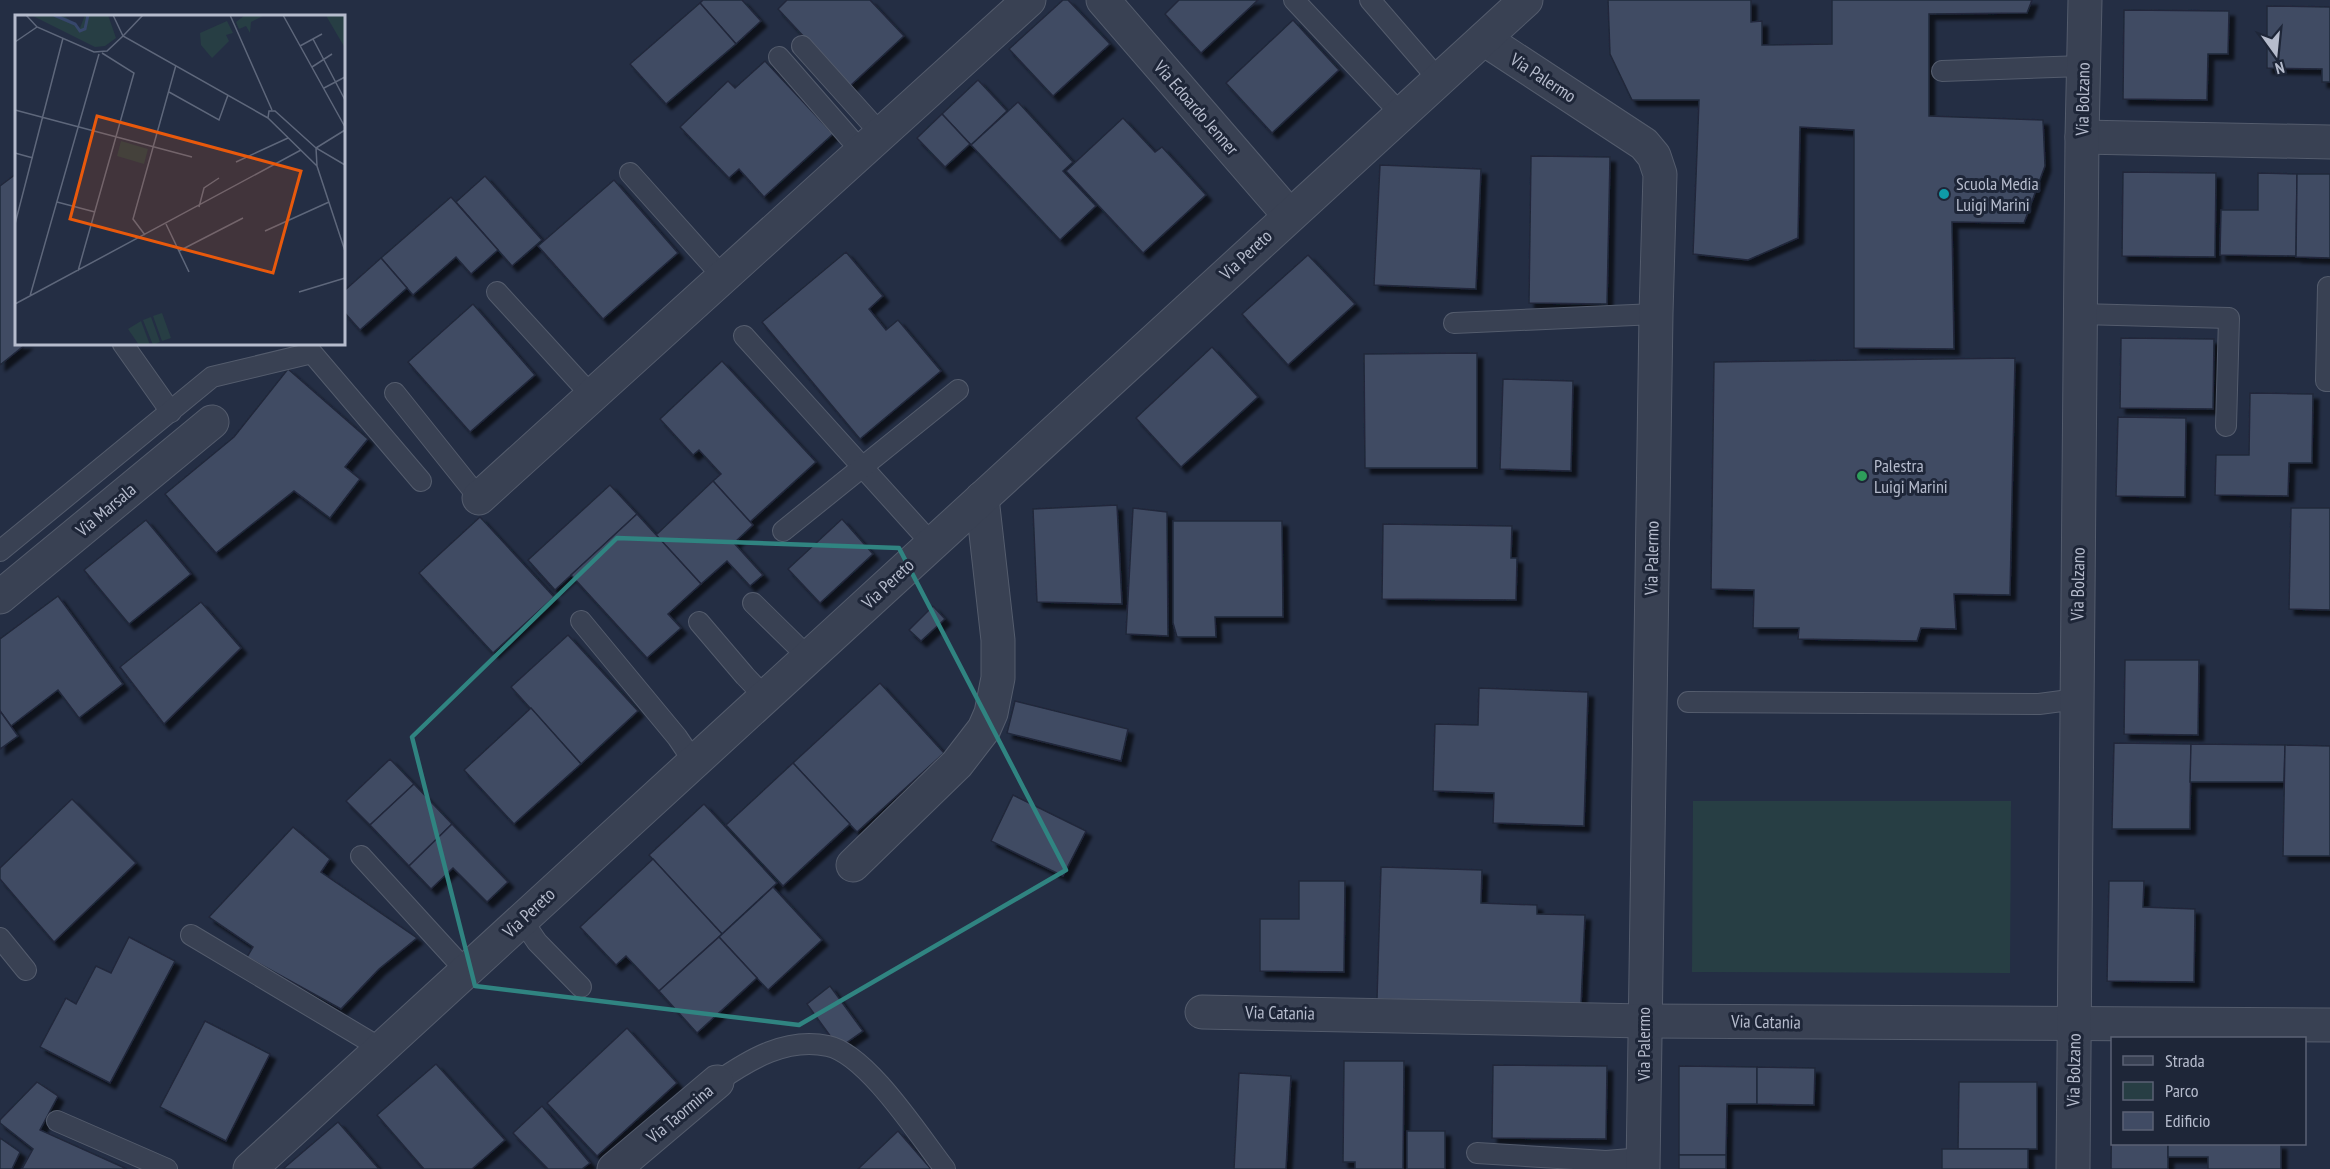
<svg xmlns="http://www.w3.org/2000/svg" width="2330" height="1169" viewBox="0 0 2330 1169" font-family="'PT Sans Narrow',sans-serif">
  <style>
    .green { fill: #273e44 }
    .building { fill: #404b64; stroke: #20283a; stroke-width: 1.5; filter: url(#shadow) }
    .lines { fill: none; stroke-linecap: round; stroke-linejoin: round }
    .service-casing { stroke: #545c6d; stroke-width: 22 }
    .minor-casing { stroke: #545c6d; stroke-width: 35 }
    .service { stroke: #394153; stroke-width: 20 }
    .minor { stroke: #394153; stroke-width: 33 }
    .marked { fill: none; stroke: #308481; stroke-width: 4.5; stroke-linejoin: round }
    .culture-dot { fill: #0f9aa8; stroke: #1e2638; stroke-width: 2 }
    .leisure-dot { fill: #2e9e5b; stroke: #1e2638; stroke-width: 2 }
    .labels { text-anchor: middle; stroke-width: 6; stroke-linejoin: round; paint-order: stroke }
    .street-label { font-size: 18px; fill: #b6bccd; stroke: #1e2638 }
    .poi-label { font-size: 18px; fill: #b6bccd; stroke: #1e2638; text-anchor: start }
    .inset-river { fill: none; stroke: #37476c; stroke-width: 3 }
    .inset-road { fill: none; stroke: #5e677b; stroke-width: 1.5 }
    .view { fill: #e8590c; fill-opacity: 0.15; stroke: #e8590c; stroke-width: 3 }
    .inset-edge { fill: none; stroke: #b6bccd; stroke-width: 3 }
  </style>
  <defs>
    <filter id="shadow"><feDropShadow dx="5.5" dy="5.5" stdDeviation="1.5" flood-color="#0009"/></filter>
  </defs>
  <rect width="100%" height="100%" fill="#242e44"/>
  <polygon class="green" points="1693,801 2011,801 2010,973 1692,972"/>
  <g class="building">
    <polygon points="703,0 742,0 761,21 736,44 700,3"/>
    <polygon points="787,0 870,0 904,36 850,86 778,9"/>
    <polygon points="1063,0 1068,0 1110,44 1053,96 1009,49"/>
    <polygon points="1179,0 1258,0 1201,53 1165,14"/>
    <polygon points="1608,0 1751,0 1751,22 1762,21 1762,45 1832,44 1832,0 2032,0 2027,13 1929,14 1929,116 2043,120 2045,166 2024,223 1952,222 1954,349 1854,348 1854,130 1800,127 1798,238 1748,260 1693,254 1699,100 1632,100 1610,54"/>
    <polygon points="700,3 736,44 666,104 630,64"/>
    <polygon points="2267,6 2330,7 2330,82 2322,82 2322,69 2267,68"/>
    <polygon points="2124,10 2229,11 2228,54 2208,54 2207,100 2123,99"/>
    <polygon points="1293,20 1339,70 1272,133 1226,83"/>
    <polygon points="765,61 833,134 764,197 739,169 729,178 680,127 728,81 735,88"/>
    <polygon points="978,80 1007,111 971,145 942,114"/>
    <polygon points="1018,102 1073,162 1063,171 1096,206 1060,240 971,145"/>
    <polygon points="942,114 970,144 945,167 917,138"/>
    <polygon points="1123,118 1155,152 1162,147 1206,195 1143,253 1066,171"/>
    <polygon points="1531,156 1610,157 1607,304 1529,303"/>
    <polygon points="1380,165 1481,169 1476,289 1374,285"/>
    <polygon points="2123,172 2216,173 2215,257 2122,256"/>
    <polygon points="2258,173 2297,174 2296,256 2220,255 2221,210 2258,210"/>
    <polygon points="16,174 16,344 26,344 0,365 0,186"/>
    <polygon points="2297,174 2330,174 2330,258 2296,257"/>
    <polygon points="485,176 542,240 512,266 456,202"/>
    <polygon points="614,180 678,253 603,319 538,246"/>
    <polygon points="451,197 498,250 471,274 456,257 413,295 381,258"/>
    <polygon points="846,252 883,296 869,309 886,330 898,320 941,371 860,439 762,322"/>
    <polygon points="1308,255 1355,304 1288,365 1242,314"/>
    <polygon points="381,258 407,288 360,330 344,312 344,291"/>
    <polygon points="473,304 535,375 470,432 408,362"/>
    <polygon points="2121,338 2214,339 2213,409 2120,408"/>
    <polygon points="1212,347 1258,397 1181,467 1136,418"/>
    <polygon points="1477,353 1477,468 1365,468 1364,354"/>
    <polygon points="2015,358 2010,595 1954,594 1956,629 1921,628 1917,641 1798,639 1799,628 1753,628 1754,590 1711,589 1714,362"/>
    <polygon points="722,361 816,462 750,522 713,481 721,474 699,450 693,455 660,419"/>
    <polygon points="288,369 368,439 345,467 360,479 330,518 294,491 216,553 165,494 234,437"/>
    <polygon points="1503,379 1573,381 1571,471 1500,469"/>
    <polygon points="2250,393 2313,394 2312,463 2289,463 2288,496 2215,495 2216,455 2249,455"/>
    <polygon points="2118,417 2186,418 2185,497 2116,496"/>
    <polygon points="713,481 753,525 734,543 763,575 750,586 727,561 701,584 656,535"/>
    <polygon points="610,485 637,514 555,590 528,560"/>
    <polygon points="1117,505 1122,604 1037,602 1033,509"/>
    <polygon points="1133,508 1167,512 1168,636 1126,634"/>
    <polygon points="2291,508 2330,508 2330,610 2289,609"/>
    <polygon points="637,514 701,584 668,614 681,628 647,658 571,575"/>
    <polygon points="480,517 554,597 493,653 419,573"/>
    <polygon points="842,519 873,554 820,603 788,569"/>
    <polygon points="146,520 191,574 129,624 84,570"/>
    <polygon points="1173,521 1282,521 1283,617 1215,617 1216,637 1177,637 1173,623"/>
    <polygon points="1383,524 1512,526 1511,558 1517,558 1516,600 1382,599"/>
    <polygon points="58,596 123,684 79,718 58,690 11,726 0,711 0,639"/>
    <polygon points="201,602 241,648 164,724 120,667"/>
    <polygon points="933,606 945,619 921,641 909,630"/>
    <polygon points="568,635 638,711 581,764 511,687"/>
    <polygon points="2125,660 2199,660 2198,735 2124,734"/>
    <polygon points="880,683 944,753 857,832 793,763"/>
    <polygon points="1479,688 1588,692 1584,826 1493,823 1494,793 1433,791 1435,724 1478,725"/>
    <polygon points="1015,701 1128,729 1121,761 1007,733"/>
    <polygon points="531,708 581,764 514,824 464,770"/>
    <polygon points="0,711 18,736 0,749"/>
    <polygon points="2114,743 2191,744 2190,829 2112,829"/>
    <polygon points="2191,744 2285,745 2284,782 2190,782"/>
    <polygon points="2285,745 2330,746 2330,856 2283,856"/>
    <polygon points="390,759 414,784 370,825 346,801"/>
    <polygon points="793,763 850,824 783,886 726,825"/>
    <polygon points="414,784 452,824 409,866 370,825"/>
    <polygon points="1013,795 1086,831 1063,876 991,841"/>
    <polygon points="72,799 136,863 54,942 0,879 0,868"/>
    <polygon points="704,804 777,883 722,934 649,855"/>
    <polygon points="452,824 508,882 487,902 453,868 431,889 409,866"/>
    <polygon points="293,827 330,859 321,872 417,938 379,969 341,1009 247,957 253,947 209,917"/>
    <polygon points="653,859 722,934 659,991 626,956 616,965 580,927"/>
    <polygon points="1381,867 1482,870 1481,903 1537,905 1537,914 1585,915 1581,1006 1377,999"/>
    <polygon points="1299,881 1345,881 1344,972 1260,971 1260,919 1299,919"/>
    <polygon points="2109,881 2144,881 2143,907 2195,909 2194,982 2107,981"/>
    <polygon points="773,887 822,940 768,990 719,937"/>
    <polygon points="129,937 175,961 110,1083 40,1047 66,998 76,1004 96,966 111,973"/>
    <polygon points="719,937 757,978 697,1033 659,991"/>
    <polygon points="830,986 863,1031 839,1048 807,1004"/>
    <polygon points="205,1021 270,1054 226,1141 160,1107"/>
    <polygon points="627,1028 677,1083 597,1156 547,1103"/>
    <polygon points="1344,1061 1404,1061 1403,1169 1355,1169 1355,1162 1343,1162"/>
    <polygon points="436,1064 505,1140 472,1169 424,1169 377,1115"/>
    <polygon points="1493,1065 1607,1066 1606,1139 1492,1138"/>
    <polygon points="2112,1065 2112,1144 2168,1144 2168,1169 2111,1169"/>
    <polygon points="1679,1066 1757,1067 1757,1104 1727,1104 1726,1155 1679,1155"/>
    <polygon points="1757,1067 1815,1068 1814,1105 1757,1104"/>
    <polygon points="1239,1073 1291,1076 1286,1169 1234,1169"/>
    <polygon points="37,1082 58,1096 40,1130 127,1169 22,1169 33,1149 0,1123 0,1120"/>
    <polygon points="1959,1082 2037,1082 2037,1149 1958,1149"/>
    <polygon points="542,1106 590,1163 582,1169 548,1169 513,1133"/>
    <polygon points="338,1122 379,1169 283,1169"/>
    <polygon points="898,1131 931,1169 858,1169"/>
    <rect x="1407" y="1131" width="38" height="38"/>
    <polygon points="0,1138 20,1152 12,1169 0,1169"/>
    <polygon points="2168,1144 2281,1144 2281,1169 2208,1169 2208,1157 2168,1157"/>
    <rect x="1942" y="1149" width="86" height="20"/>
    <rect x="1679" y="1155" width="47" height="14"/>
  </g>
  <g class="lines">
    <defs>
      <g id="service">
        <polyline points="1294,0 1401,114"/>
        <polyline points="1370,0 1439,80"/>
        <polyline points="802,46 881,134"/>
        <polyline points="779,57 862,152"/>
        <polyline points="1942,71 2083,66"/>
        <polyline points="630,173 723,277"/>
        <polyline points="2328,287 2326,381 2330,381"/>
        <polyline points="497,292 592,396"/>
        <polyline points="2080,314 2229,318 2226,426"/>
        <polyline points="1454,323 1656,314"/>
        <polyline points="744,336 932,544"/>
        <polyline points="123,344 171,412"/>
        <polyline points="395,393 479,498"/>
        <polyline points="783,531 958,390"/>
        <polyline points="0,551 212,377 312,353 421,481"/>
        <polyline points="753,603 808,657"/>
        <polyline points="581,621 677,737 694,762"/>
        <polyline points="699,622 745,676 765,697"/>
        <polyline points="1688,702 2039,704 2077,699"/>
        <polyline points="361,856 466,971"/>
        <polyline points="522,920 537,942 581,987"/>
        <polyline points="191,935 382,1049"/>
        <polyline points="0,938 26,970"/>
        <path d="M717,1082c33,-23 70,-45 111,-36 39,8 92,91 117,123"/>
        <polyline points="57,1121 167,1169"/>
        <polyline points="1477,1153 1606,1161 1643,1158"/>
      </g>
      <g id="minor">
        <polyline points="1103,0 1289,215"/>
        <polyline points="1484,39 1644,144 1654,156 1660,174 1656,314 1643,1169"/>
        <polyline points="2082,137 2330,142"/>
        <polyline points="479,498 1029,0"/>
        <polyline points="0,597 212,422"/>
        <polyline points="853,865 957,764 984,729 991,713 998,678 998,640 982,498"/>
        <polyline points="1202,1012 1644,1021 2330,1025"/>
        <polyline points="250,1169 1526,0"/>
        <polyline points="614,1169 717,1082"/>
        <polyline points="2073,1169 2082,137 2085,0"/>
      </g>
    </defs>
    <use href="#service" class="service-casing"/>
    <use href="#minor" class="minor-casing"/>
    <use href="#service" class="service"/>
    <use href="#minor" class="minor"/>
  </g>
  <path class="marked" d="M617,538l282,10 167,322 -267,155 -324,-39 -63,-249z"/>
  <circle class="culture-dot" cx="1944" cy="194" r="6"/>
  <circle class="leisure-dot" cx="1862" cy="476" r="6"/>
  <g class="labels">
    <g class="street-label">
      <text transform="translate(1543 78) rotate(33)" y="6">Via Palermo</text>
      <text transform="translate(2083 99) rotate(-89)" y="6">Via Bolzano</text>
      <text transform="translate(1196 108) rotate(49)" y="6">Via Edoardo Jenner</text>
      <text transform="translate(1246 255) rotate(-43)" y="6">Via Pereto</text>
      <text transform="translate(106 510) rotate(-40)" y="6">Via Marsala</text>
      <text transform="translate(1652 558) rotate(-89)" y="6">Via Palermo</text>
      <text transform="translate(888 584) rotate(-43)" y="6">Via Pereto</text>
      <text transform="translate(2078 584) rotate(-89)" y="6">Via Bolzano</text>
      <text transform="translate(529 913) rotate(-43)" y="6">Via Pereto</text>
      <text transform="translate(1280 1013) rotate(1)" y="6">Via Catania</text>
      <text transform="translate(1766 1022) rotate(1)" y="6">Via Catania</text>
      <text transform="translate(1644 1044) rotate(-90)" y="6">Via Palermo</text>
      <text transform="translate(2074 1070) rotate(-89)" y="6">Via Bolzano</text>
      <text transform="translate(680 1114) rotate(-40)" y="6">Via Taormina</text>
    </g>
    <g class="poi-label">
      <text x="1956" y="190">Scuola Media<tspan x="1956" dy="21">Luigi Marini</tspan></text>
      <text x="1874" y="472">Palestra<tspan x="1874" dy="21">Luigi Marini</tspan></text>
    </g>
  </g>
  <g transform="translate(15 15)">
    <rect width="330" height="330" fill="#242e44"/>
    <path d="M16,0h32l17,13 5,-13h23l8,23 -11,8 -10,1zM230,0h20l-14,7 -1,11 -4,-7 -7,3 -3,-7zM311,0h19v33l-17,-29zM212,6l6,12 -7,2 3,6 -17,17 -11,-13 -1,-12zM106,126l27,8 -4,15 -27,-8zM147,298l9,25 -9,3 -9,-25zM136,302l9,25 -7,3 -10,-25zM126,306l9,24h-11l-11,-16z" fill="#273e44"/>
    <path class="inset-river" d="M39,0l21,9 5,7 5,-2 3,-14"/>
    <path class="inset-road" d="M11,0l11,12 57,25 13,-1 16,-15M98,0l10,21 145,82M215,0l42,95M268,0l62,112M108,21l20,-21M298,24l32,61M0,27l22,-15M285,31l22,-12M297,52l20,-13M309,73l21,-11M154,77l50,28 9,-25M0,95l177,47M301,133l29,-18M301,133l1,18 28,85M0,138l18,5M221,147l52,-24M302,151l-49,-48 1,-7h6l41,37 29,17M42,187l38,10M184,192l5,-19 15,-10M0,209l48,-186M151,209l23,48M250,216l64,-29M130,220l-12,-16 43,-154M164,236l64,-33M63,256l56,-198 -32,-20M284,277l46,-14M15,281l69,-242M0,289l286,-154"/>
    <path class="view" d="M82,101l204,55 -28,102 -203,-54z"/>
    <rect width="330" height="330" class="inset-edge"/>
  </g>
  <rect x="2111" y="1037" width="195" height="108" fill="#1e2638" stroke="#5b6274" stroke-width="1.5"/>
  <rect x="2123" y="1056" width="30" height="9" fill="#394153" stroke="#5b6274" stroke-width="1.5"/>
  <text x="2165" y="1067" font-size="18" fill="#b6bccd">Strada</text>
  <rect x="2123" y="1082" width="30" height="18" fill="#273e44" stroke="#5b6274" stroke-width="1.5"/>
  <text x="2165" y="1097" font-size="18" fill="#b6bccd">Parco</text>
  <rect x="2123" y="1112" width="30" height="18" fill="#404b64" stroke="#5b6274" stroke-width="1.5"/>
  <text x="2165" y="1127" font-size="18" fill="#b6bccd">Edificio</text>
  <g transform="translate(2276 54) rotate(165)" stroke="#1e2638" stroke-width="4.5" paint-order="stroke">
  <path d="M0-4.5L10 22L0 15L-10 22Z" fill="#b6bccd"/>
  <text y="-9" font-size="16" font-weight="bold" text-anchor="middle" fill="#b6bccd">N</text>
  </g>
</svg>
